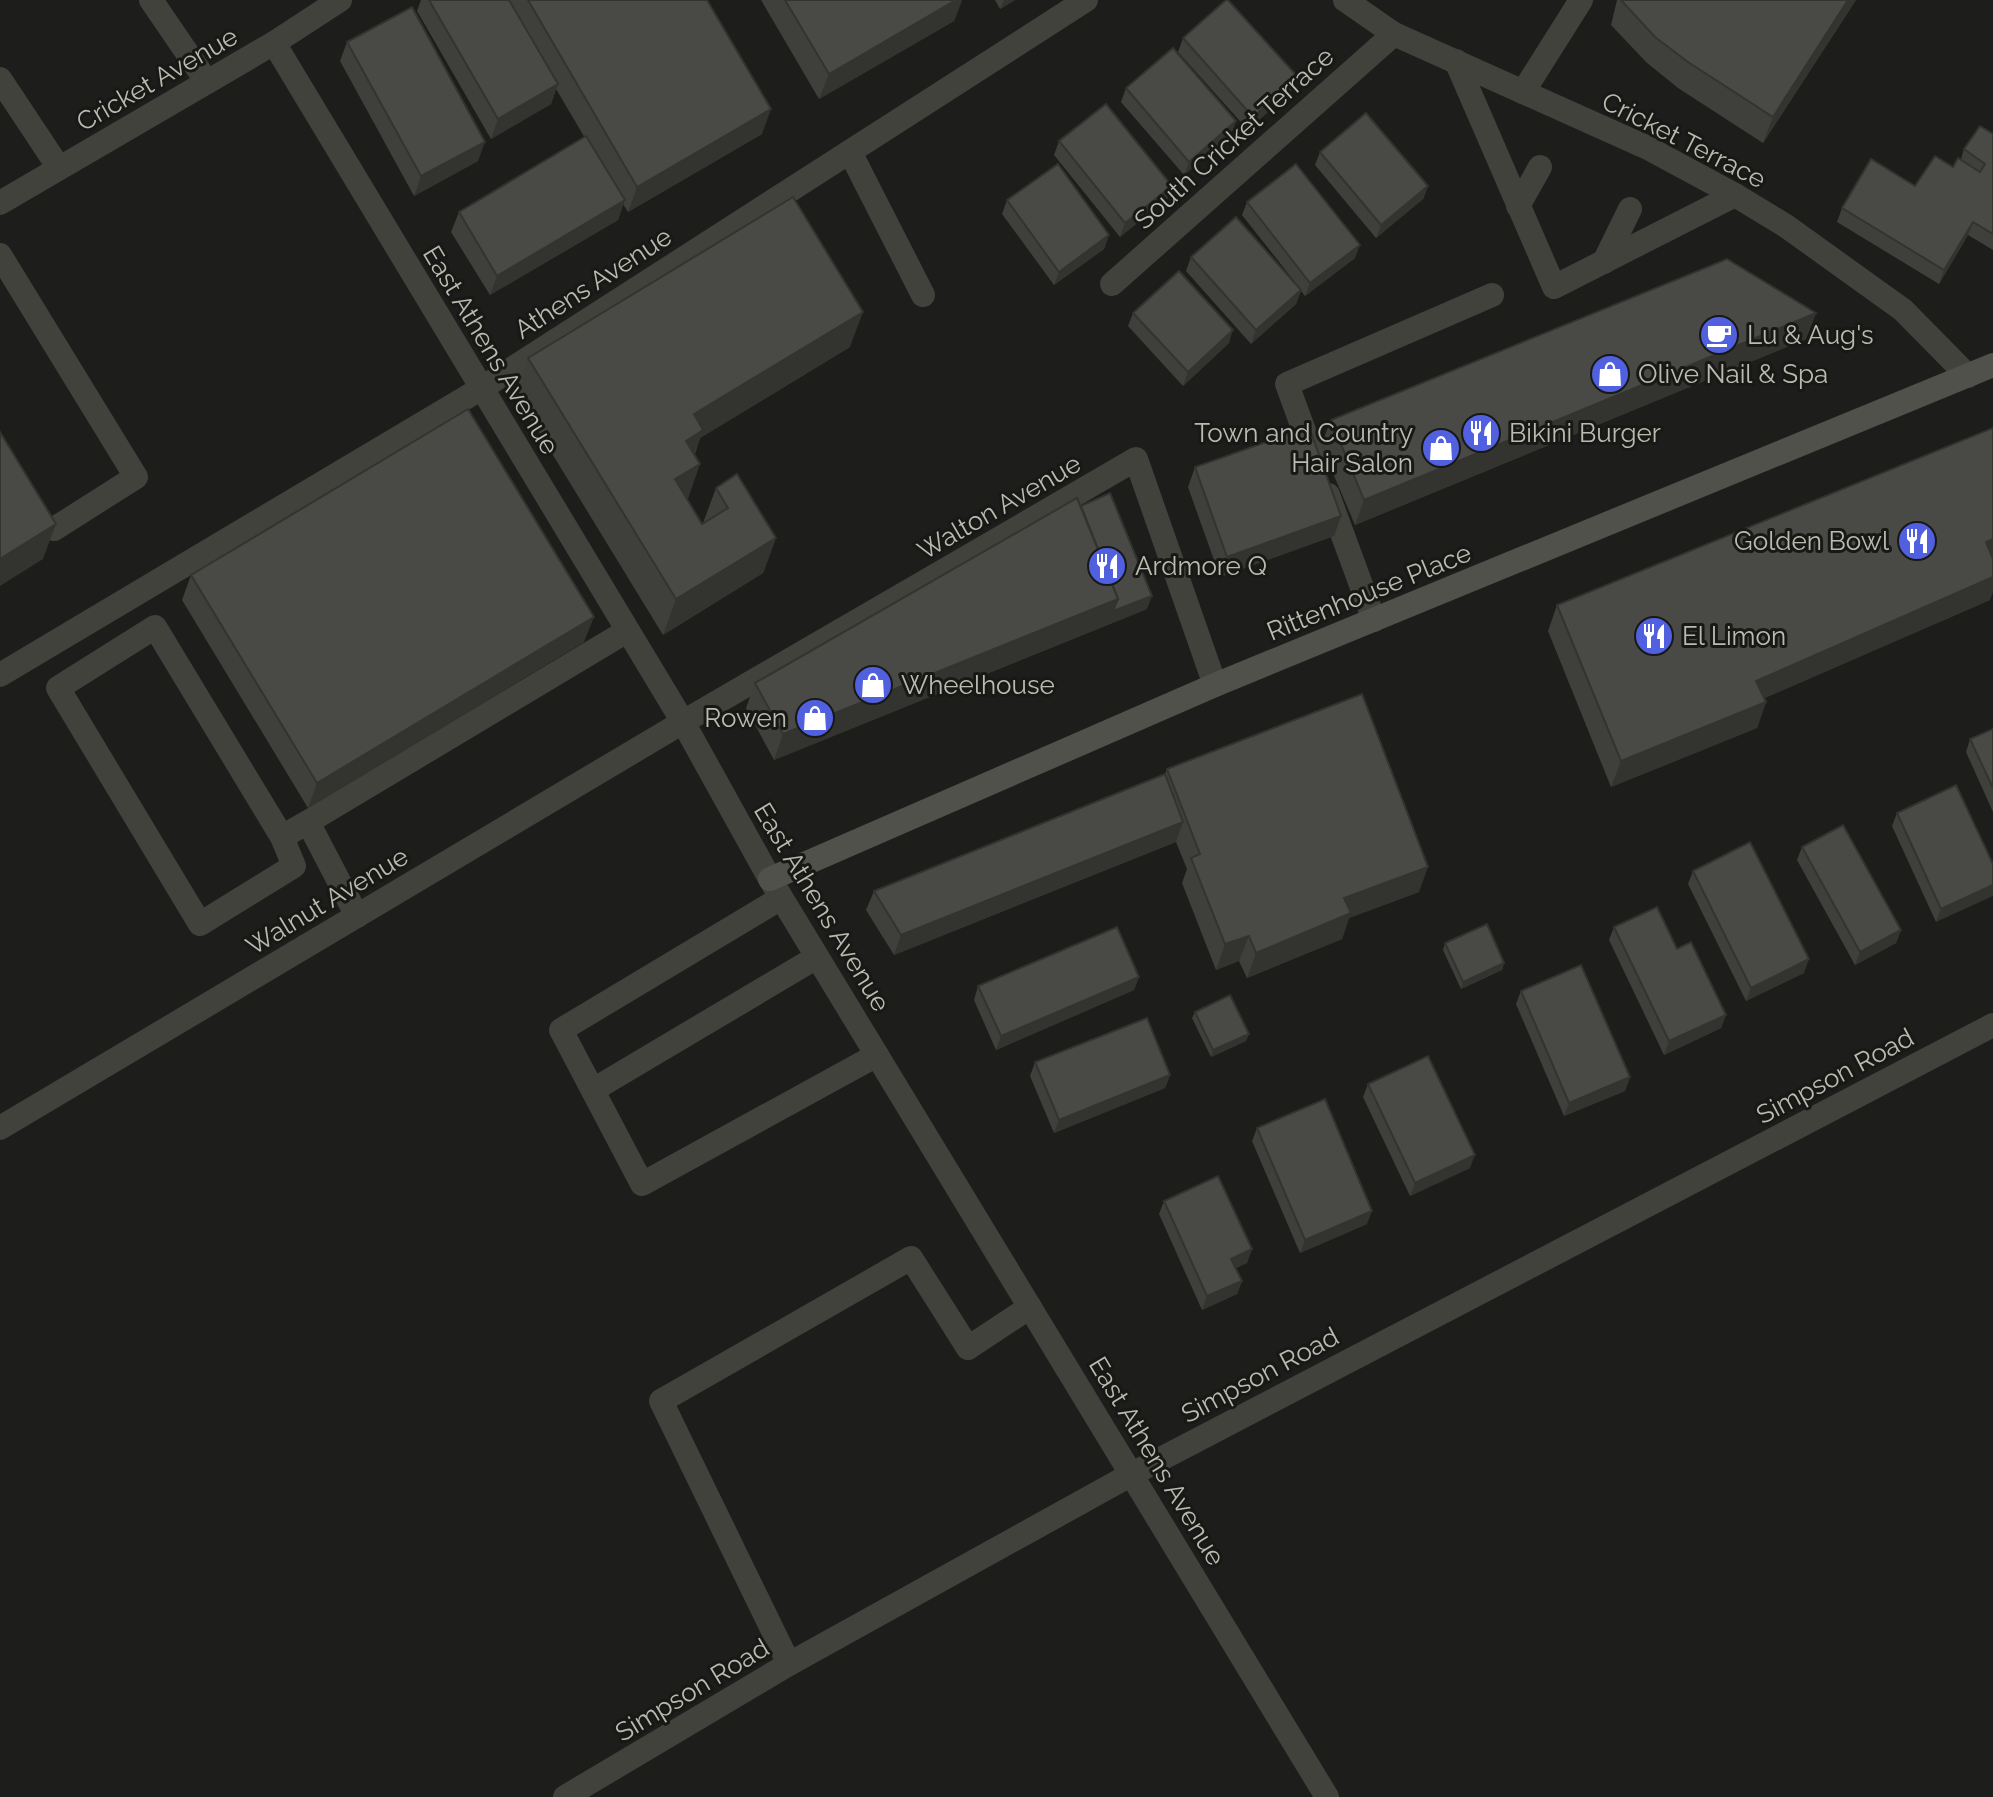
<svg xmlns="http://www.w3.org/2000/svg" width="1993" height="1797" viewBox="0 0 1993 1797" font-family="Raleway,sans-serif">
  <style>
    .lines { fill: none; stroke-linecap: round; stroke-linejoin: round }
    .lane { stroke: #41423c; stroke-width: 24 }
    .street { stroke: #41423c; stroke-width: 24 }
    .secondary { stroke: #51514b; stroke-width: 24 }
    .wall { fill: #3f403b }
    .shaded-wall { fill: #333430 }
    .building { fill: #494a45; stroke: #333430; stroke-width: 2 }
    .labels { text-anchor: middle; stroke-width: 6; stroke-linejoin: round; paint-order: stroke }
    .street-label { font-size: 26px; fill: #bbbaaf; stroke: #181816 }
    .poi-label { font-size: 26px; fill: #bbbaaf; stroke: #181816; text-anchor: start }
  </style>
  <rect width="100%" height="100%" fill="#1d1d1b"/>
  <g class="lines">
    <g class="lane">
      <polyline points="151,0 207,82"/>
      <polyline points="1456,61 1554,287 1735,195"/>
      <polyline points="0,79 59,168"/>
      <polyline points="1523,92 1581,0"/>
      <polyline points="850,152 923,295"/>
      <polyline points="1518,206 1540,167"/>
      <polyline points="0,255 136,477 54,529"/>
      <polyline points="1604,262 1630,209"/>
      <polyline points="1315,461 1287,384 1492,295"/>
      <polyline points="1328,495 1374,620"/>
      <polyline points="282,837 294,866 200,924 58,688 155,627 282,837 308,822"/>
      <polyline points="781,898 561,1030 642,1184 877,1055"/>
      <polyline points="357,916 308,822 627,631"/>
      <polyline points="593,1090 817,957"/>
      <polyline points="789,1664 661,1401 911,1258 968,1348 1030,1307"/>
    </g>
    <g class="street">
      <polyline points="1345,0 1394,34 1648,148 1735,195 1786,226 1903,310 1968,376"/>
      <polyline points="274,43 683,722 770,879 1327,1797"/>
      <polyline points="0,203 274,43 340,0"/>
      <polyline points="1112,284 1394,34"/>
      <polyline points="0,675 482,388 1086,0"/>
      <polyline points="0,1128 683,722 1136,459 1215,685"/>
      <polyline points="565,1797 789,1664 1132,1474 1993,1025"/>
    </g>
    <polyline class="secondary" points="770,879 1215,685 1993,365"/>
  </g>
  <g class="wall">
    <polygon points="421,0 707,0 762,134 628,212 623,204 618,220 490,295 451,232 459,212 585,138 556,89 551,104 491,139 417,11"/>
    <polygon points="761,0 962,0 954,21 819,99"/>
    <polygon points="995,0 1015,0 1000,9"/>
    <polygon points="1617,0 1856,0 1763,143 1678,88 1646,62 1611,25"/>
    <polygon points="1183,38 1297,76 1292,90 1248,130 1178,52"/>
    <polygon points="347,42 478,161 414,196 340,61"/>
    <polygon points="1126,88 1236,121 1231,134 1184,175 1121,102"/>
    <polygon points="1993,134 1993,250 1968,235 1939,284 1837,222 1842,208 1915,186 1953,167 1961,159 1964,149"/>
    <polygon points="1059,141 1172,186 1167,199 1120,237 1054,155"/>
    <polygon points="1320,152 1428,186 1423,199 1376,238 1315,165"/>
    <polygon points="1007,200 1109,235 1104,249 1054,285 1002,214"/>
    <polygon points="1247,202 1355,258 1305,296 1301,291 1296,304 1251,344 1186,271 1191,257 1298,286 1242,215"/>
    <polygon points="1133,313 1229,343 1183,386 1128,326"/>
    <polygon points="1816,313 1806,339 1355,525 1321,445 1331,420"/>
    <polygon points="850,347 700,438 695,454 687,499 702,524 703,523 716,488 776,538 763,573 663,635 515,393 528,358"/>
    <polygon points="1195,467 1341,516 1334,536 1220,577 1188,487"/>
    <polygon points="1081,506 1147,609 774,760 746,708 755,683"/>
    <polygon points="191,575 584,642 308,808 182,600"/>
    <polygon points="1990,600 1764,698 1766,702 1757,728 1611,787 1548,631 1557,605"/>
    <polygon points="1993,729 1993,812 1966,752 1970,739"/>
    <polygon points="1167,769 1419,892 1349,918 1342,939 1247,978 1239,961 1216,970 1182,883 1187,869 1176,842 894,955 866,910 874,891 1165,774"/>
    <polygon points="1897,813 1993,864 1936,922 1892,826"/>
    <polygon points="1802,847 1901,930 1896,943 1855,965 1797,860"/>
    <polygon points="1693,871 1804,973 1746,1001 1688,884"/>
    <polygon points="1614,927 1726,1015 1721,1028 1664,1055 1609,940"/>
    <polygon points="1445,943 1504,963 1502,970 1461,989 1443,950"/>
    <polygon points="1139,977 1134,990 996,1050 974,1000 978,986"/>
    <polygon points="1521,991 1630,1077 1625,1091 1564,1116 1516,1004"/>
    <polygon points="1195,1012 1246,1041 1211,1057 1192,1018"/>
    <polygon points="1035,1062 1170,1075 1165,1088 1054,1133 1030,1076"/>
    <polygon points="1368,1084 1470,1168 1410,1196 1363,1097"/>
    <polygon points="1257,1128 1367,1224 1300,1253 1252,1141"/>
    <polygon points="1164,1201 1252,1249 1247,1263 1236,1268 1242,1281 1237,1294 1202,1310 1159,1214"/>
  </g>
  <g class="shaded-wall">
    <polygon points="956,0 962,0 954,21 819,99 829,74"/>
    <polygon points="1004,0 1015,0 1000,9"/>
    <polygon points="1848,0 1856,0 1763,143 1773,117"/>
    <polygon points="1297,76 1292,90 1248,130 1253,117"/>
    <polygon points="558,84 551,104 491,139 498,119"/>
    <polygon points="771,109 762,134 628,212 637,187"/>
    <polygon points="1236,121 1231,134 1184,175 1189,162"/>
    <polygon points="485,142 478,161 414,196 421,176"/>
    <polygon points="1172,186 1167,199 1120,237 1125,223"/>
    <polygon points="1428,186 1423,199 1376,238 1381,225"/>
    <polygon points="625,200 618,220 490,295 497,276"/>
    <polygon points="1973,222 1968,235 1939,284 1944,270"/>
    <polygon points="1109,235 1104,249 1054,285 1059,272"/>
    <polygon points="1360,245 1355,258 1305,296 1310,283"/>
    <polygon points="1301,290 1296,304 1251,344 1256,330"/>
    <polygon points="863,312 850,347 700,438 690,465 673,476 694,414"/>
    <polygon points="1816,313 1806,339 1355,525 1364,500"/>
    <polygon points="1233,330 1229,343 1183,386 1188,372"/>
    <polygon points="700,464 688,499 662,515 675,479"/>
    <polygon points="1341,516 1334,536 1220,577 1227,557"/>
    <polygon points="56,524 43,559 0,586 0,559"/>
    <polygon points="776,538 763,573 663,635 676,599"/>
    <polygon points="1993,539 1993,561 1986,542"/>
    <polygon points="1993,577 1993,592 1990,600 1747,706 1756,681"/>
    <polygon points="1152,596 1147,609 774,760 783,734 1118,599"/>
    <polygon points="594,617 584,642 308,808 317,783"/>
    <polygon points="1766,702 1757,728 1611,787 1621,761"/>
    <polygon points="1183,822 1176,842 894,955 901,935"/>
    <polygon points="1428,867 1419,892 1349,918 1342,939 1247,978 1256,953 1344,898"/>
    <polygon points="1993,885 1993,896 1936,922 1941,909"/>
    <polygon points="1901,930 1896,943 1855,965 1860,952"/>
    <polygon points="1249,936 1239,961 1216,970 1225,944"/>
    <polygon points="1809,959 1804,973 1746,1001 1751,988"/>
    <polygon points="1504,963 1502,970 1461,989 1463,982"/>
    <polygon points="1139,977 1134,990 996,1050 1001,1036"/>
    <polygon points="1726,1015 1721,1028 1664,1055 1669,1041"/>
    <polygon points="1249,1034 1246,1041 1211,1057 1213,1050"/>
    <polygon points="1170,1075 1165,1088 1054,1133 1059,1120"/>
    <polygon points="1630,1077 1625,1091 1564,1116 1569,1103"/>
    <polygon points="1475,1155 1470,1168 1410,1196 1415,1183"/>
    <polygon points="1372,1211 1367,1224 1300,1253 1305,1240"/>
    <polygon points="1252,1249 1247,1263 1226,1272 1231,1259"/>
    <polygon points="1242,1281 1237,1294 1202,1310 1207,1296"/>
  </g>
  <g class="building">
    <polygon points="429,0 509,0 558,84 498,119"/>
    <polygon points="528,0 707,0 771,109 637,187"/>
    <polygon points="785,0 956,0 829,74"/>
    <polygon points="1226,0 1228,0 1297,76 1253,117 1183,38"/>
    <polygon points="1621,0 1848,0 1773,117 1688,62 1655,37"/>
    <polygon points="412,7 485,142 421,176 347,42"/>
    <polygon points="1173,48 1236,121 1189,162 1126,88"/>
    <polygon points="1106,104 1172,186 1125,223 1059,141"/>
    <polygon points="1366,113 1428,186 1381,225 1320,152"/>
    <polygon points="1980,126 1993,134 1993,234 1973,222 1944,270 1842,208 1871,159 1915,186 1935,156 1953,167 1958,158 1980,172 1985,164 1964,149"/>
    <polygon points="586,136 625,200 497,276 459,212"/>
    <polygon points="1058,164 1109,235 1059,272 1007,200"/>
    <polygon points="1296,164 1360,245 1310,283 1247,202"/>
    <polygon points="793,197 863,312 694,414 703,430 686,441 700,464 675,479 702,524 728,508 716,488 737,474 776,538 676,599 528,358"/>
    <polygon points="1236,217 1301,290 1256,330 1191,257"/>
    <polygon points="1727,259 1816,313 1364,500 1331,420"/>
    <polygon points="1179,271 1233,330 1188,372 1133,313"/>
    <polygon points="468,409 594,617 317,783 191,575"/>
    <polygon points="1309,427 1341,516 1227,557 1195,467"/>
    <polygon points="1993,428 1993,539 1986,542 1993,559 1993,577 1756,681 1766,702 1621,761 1557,605"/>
    <polygon points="0,432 56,524 0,559"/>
    <polygon points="1110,493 1152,596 1113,611 1118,599 1081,506"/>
    <polygon points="1077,498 1118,599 783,734 755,683"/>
    <polygon points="1362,694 1428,867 1344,898 1351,913 1256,953 1249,936 1225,944 1191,858 1200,854 1167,769"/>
    <polygon points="1993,729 1993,788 1970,739"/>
    <polygon points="1165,774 1183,822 901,935 874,891"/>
    <polygon points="1956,785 1993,864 1993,885 1941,909 1897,813"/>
    <polygon points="1843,825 1901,930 1860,952 1802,847"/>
    <polygon points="1750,842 1809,959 1751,988 1693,871"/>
    <polygon points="1657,907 1677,949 1691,942 1726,1015 1669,1041 1614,927"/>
    <polygon points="1487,924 1504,963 1463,982 1445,943"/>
    <polygon points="1117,927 1139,977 1001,1036 978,986"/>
    <polygon points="1581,965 1630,1077 1569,1103 1521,991"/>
    <polygon points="1230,995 1249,1034 1213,1050 1195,1012"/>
    <polygon points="1147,1018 1170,1075 1059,1120 1035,1062"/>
    <polygon points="1428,1056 1475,1155 1415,1183 1368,1084"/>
    <polygon points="1325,1099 1372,1211 1305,1240 1257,1128"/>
    <polygon points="1218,1176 1252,1249 1231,1259 1242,1281 1207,1296 1164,1201"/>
  </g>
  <defs>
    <symbol id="cafe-disc" viewBox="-11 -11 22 22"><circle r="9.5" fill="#5160df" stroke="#181816"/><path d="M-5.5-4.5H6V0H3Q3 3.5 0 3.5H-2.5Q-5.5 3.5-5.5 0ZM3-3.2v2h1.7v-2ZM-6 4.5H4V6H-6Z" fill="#fff"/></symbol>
    <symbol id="shop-disc" viewBox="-11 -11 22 22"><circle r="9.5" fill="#5160df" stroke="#181816"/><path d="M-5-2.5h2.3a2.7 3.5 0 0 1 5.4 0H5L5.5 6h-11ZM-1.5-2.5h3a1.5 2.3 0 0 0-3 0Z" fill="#fff"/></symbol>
    <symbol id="restaurant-disc" viewBox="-11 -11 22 22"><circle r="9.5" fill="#5160df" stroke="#181816"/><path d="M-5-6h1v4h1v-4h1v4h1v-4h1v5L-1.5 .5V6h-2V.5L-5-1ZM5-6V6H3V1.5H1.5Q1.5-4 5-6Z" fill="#fff"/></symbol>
  </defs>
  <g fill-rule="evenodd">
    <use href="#cafe-disc" x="1697" y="313" width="44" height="44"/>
    <use href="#shop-disc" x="1588" y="352" width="44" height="44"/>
    <use href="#restaurant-disc" x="1459" y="411" width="44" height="44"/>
    <use href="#shop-disc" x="1419" y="426" width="44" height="44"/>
    <use href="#restaurant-disc" x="1895" y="519" width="44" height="44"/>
    <use href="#restaurant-disc" x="1085" y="544" width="44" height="44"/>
    <use href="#restaurant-disc" x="1632" y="614" width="44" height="44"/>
    <use href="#shop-disc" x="851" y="663" width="44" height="44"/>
    <use href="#shop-disc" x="793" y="696" width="44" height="44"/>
  </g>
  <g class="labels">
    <g class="street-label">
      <text transform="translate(157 79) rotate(-30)" y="9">Cricket Avenue</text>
      <text transform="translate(1234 138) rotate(-42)" y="9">South Cricket Terrace</text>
      <text transform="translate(1684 140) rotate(27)" y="9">Cricket Terrace</text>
      <text transform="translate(593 283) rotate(-33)" y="9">Athens Avenue</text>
      <text transform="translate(491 350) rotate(59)" y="9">East Athens Avenue</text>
      <text transform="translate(999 507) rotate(-30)" y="9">Walton Avenue</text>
      <text transform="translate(1369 592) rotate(-22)" y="9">Rittenhouse Place</text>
      <text transform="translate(327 901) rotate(-31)" y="9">Walnut Avenue</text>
      <text transform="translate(822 907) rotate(59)" y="9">East Athens Avenue</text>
      <text transform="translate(1835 1076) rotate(-28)" y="9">Simpson Road</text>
      <text transform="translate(1260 1375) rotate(-28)" y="9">Simpson Road</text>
      <text transform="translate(1157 1461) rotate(59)" y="9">East Athens Avenue</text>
      <text transform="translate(692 1690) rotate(-31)" y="9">Simpson Road</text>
    </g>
    <g class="poi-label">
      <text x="1747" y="344">Lu &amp; Aug's</text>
      <text x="1638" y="383">Olive Nail &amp; Spa</text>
      <text x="1413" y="442" text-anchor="end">Town and Country<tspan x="1413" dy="30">Hair Salon</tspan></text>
      <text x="1509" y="442">Bikini Burger</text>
      <text x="1889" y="550" text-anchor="end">Golden Bowl</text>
      <text x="1135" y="575">Ardmore Q</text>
      <text x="1682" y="645">El Limon</text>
      <text x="901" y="694">Wheelhouse</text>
      <text x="787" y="727" text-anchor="end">Rowen</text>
    </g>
  </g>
</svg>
